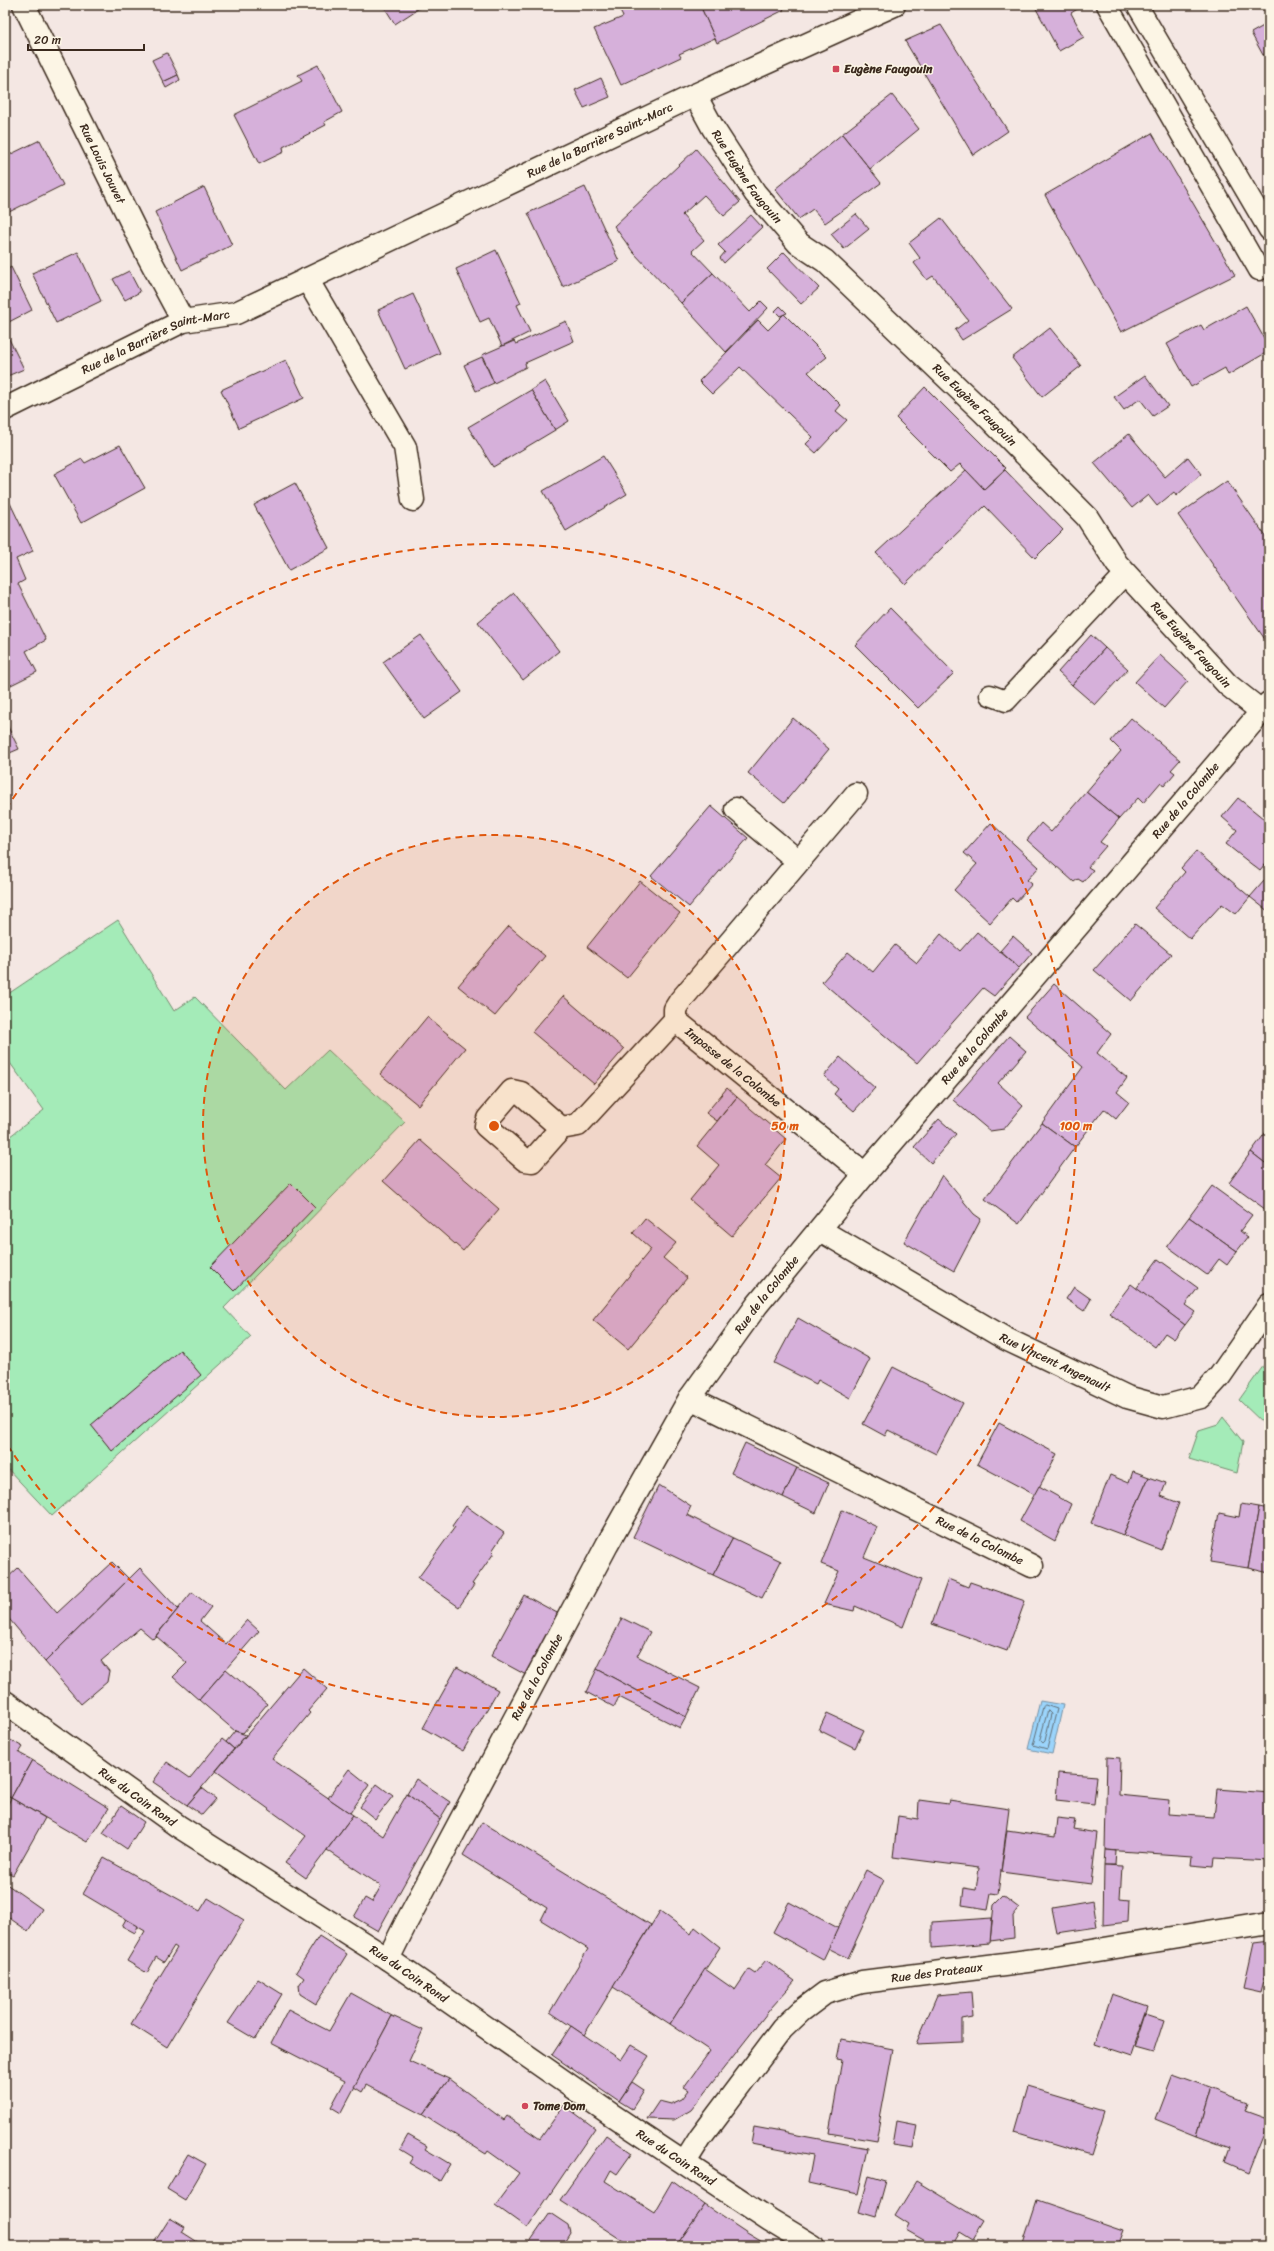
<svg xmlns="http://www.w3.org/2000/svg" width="1274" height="2251" viewBox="0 0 1274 2251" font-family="Sriracha,sans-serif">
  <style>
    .green { fill: #a4ebb8; stroke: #708a6b }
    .water { fill: #9bd4fb; stroke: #7590a3 }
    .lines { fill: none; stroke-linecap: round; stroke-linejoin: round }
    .shore { stroke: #616e76; stroke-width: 1 }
    .building { fill: #d6b0da; stroke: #3b2a1e }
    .service-casing { stroke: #3b2a1e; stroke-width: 23 }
    .minor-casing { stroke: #3b2a1e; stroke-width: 25 }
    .tertiary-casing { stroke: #3b2a1e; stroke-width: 25 }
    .secondary-casing { stroke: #3b2a1e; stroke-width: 25 }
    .service { stroke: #fcf5e5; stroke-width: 20 }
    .minor { stroke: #fcf5e5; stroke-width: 22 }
    .tertiary { stroke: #fcf5e5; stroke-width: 22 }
    .secondary { stroke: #fcf5e5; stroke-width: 22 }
    .ring { fill: none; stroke: #df570d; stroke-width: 2; stroke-dasharray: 7 5 }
    .poi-dot { fill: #d1495b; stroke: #fcf5e5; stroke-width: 1.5 }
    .labels { text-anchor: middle; stroke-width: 3; stroke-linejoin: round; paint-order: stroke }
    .poi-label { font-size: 12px; font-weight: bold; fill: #3b2a1e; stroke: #fcf5e5; text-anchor: start }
    .street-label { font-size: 12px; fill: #3b2a1e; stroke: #fcf5e5 }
    .centre { fill: #df570d; stroke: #fcf5e5; stroke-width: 2 }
    .ring-label { font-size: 12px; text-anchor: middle; font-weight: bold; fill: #df570d; stroke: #fcf5e5; stroke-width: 3; stroke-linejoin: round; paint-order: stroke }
  </style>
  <rect width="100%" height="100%" fill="#f4e7e3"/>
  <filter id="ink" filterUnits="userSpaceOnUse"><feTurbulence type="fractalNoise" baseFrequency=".025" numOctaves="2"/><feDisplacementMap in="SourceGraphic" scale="8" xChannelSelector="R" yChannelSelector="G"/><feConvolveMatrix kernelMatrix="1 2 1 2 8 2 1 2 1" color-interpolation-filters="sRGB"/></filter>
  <g filter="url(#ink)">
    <g class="green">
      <polygon points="118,920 174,1011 195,997 286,1090 328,1050 405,1122 224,1308 251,1337 52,1516 5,1466 5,1140 44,1110 5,1056 5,996"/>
      <polygon points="1269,1358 1269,1425 1264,1424 1239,1400"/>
      <polygon points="1223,1417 1243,1442 1237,1473 1189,1459 1199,1430 1218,1424"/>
    </g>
    <polygon class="water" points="1040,1701 1063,1705 1052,1754 1028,1749"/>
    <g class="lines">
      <g class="shore">
        <polygon points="1045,1705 1057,1709 1047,1749 1033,1745 1043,1707"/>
        <polygon points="1048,1711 1051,1714 1045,1741 1043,1743 1040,1740"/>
      </g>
    </g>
    <g class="building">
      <polygon points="383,5 424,5 395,24"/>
      <polygon points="617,5 700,5 715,38 679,54 681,57 621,85 594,29 623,17"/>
      <polygon points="700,5 781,5 784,10 717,43"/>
      <polygon points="1034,5 1084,5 1071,13 1084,37 1059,51"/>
      <polygon points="1267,24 1269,52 1263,55 1251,33"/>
      <polygon points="941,25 1008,131 973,155 905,41"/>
      <polygon points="167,53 178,75 163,82 152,60"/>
      <polygon points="318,65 342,112 324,122 326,125 283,147 284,152 259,164 234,115 302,81 298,75"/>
      <polygon points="178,75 180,80 166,88 163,82"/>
      <polygon points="601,78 610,97 584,108 575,90"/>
      <polygon points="892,95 919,129 870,169 842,134"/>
      <polygon points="1152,133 1235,275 1121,332 1045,195"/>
      <polygon points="842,134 881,183 825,223 813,209 799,219 775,189"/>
      <polygon points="40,140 63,185 9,212 5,204 5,157"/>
      <polygon points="696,149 740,202 724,216 704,195 682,215 704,240 692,251 713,273 681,303 633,252 614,226"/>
      <polygon points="204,187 232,245 182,270 155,212"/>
      <polygon points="585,187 619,261 563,287 528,213"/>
      <polygon points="856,214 869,229 844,249 831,234"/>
      <polygon points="751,215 762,227 724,263 720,258 725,252 718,245"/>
      <polygon points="941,218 1012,309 962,340 955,330 968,320 933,276 927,280 914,263 920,258 909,243"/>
      <polygon points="496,250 521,303 517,305 530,332 502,346 489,318 480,322 456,269"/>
      <polygon points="78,252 101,301 56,323 32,273"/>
      <polygon points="784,252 819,288 801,304 767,269"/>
      <polygon points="11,267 32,310 5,324 5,271"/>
      <polygon points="129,271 140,292 125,300 113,279"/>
      <polygon points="713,273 750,312 761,301 768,308 726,352 681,303"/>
      <polygon points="413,294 440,353 405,369 378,310"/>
      <polygon points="780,306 787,313 780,316 775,311"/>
      <polygon points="1246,306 1269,347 1269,351 1228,375 1225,368 1191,387 1167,344 1201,325 1204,330"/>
      <polygon points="784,314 827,357 808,372 841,405 836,411 847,420 816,453 806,444 813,437 740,367 712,394 699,381 758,320 768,330"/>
      <polygon points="566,321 574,341 525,363 526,367 494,383 482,355 514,341 516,344"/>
      <polygon points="1050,328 1081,366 1042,397 1012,358"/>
      <polygon points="5,331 24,369 5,377"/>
      <polygon points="482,357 494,383 476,391 464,365"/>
      <polygon points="286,360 304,398 239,428 221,390"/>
      <polygon points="1145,375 1168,406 1153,416 1140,399 1124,410 1114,397"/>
      <polygon points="545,381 569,421 555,430 531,390"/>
      <polygon points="925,387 1006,468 984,489 960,464 950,472 896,418"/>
      <polygon points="531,390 555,430 493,467 468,427"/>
      <polygon points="1129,434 1165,477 1188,457 1201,474 1176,496 1174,492 1157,506 1148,495 1132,508 1094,463"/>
      <polygon points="120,445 145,488 81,523 54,474 82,459 85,463"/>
      <polygon points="603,456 627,494 566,531 543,491"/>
      <polygon points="966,470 984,489 1005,470 1063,530 1035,558 985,506 905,584 876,553"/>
      <polygon points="1227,481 1269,541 1269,645 1178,515"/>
      <polygon points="295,483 329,548 289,570 254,505"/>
      <polygon points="10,503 33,551 16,559 25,580 18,584 46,640 26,651 37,672 7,687 5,682 5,505"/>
      <polygon points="514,593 559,651 523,680 478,622"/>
      <polygon points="890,608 954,673 918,708 855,645"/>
      <polygon points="421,635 462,692 424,719 383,662"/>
      <polygon points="1091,635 1105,648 1072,685 1058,672"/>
      <polygon points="1105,648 1128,669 1095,705 1072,685"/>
      <polygon points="1160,655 1188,681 1164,708 1135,682"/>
      <polygon points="793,718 829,749 784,803 748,773"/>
      <polygon points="1131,718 1180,760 1171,770 1175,773 1164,786 1161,782 1143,803 1138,798 1119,819 1086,792 1121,751 1111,741"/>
      <polygon points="5,721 19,749 5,755"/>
      <polygon points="1086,792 1119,819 1100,842 1106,846 1088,867 1093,870 1083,882 1078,879 1074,882 1027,840 1041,823 1051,832"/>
      <polygon points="1238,798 1269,823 1269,860 1260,871 1226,844 1237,830 1222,817"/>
      <polygon points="711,806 748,838 689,907 651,876"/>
      <polygon points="991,823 1039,867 1027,880 1032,884 1016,902 1012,898 990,923 954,890 977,864 964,853"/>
      <polygon points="1196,851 1250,897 1236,914 1222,904 1190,939 1154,908 1185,872 1181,868"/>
      <polygon points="640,881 680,913 627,978 587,947"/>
      <polygon points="1264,881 1269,885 1269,912 1250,897"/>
      <polygon points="1135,924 1171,954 1131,1001 1094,970"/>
      <polygon points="509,926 545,956 495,1016 458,986"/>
      <polygon points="977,932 1019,968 994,996 983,988 917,1063 822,982 848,952 873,972 895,945 917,963 941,934 960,951"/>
      <polygon points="1013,936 1032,953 1019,968 1000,951"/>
      <polygon points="1054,984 1111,1034 1097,1053 1127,1078 1117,1092 1129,1102 1116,1119 1104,1109 1075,1147 1042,1123 1083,1067 1025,1017"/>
      <polygon points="563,996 624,1049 594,1084 532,1032"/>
      <polygon points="427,1017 465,1048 418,1105 380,1074"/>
      <polygon points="1009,1036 1026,1051 998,1083 1023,1106 1004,1129 990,1131 953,1100"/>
      <polygon points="840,1057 875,1088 854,1111 834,1094 838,1089 824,1076"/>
      <polygon points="727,1088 737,1097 717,1121 706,1113"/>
      <polygon points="737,1097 786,1139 765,1165 781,1178 732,1236 690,1200 719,1165 697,1146"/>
      <polygon points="939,1119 956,1134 931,1163 914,1147"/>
      <polygon points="1042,1123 1075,1147 1019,1224 985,1199"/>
      <polygon points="1269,1128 1269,1166 1251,1152"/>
      <polygon points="420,1140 499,1209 463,1251 383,1181"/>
      <polygon points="1251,1152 1269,1166 1269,1212 1229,1183"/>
      <polygon points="942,1175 974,1214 981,1219 954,1271 904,1242"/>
      <polygon points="291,1183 315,1207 234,1291 210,1267"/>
      <polygon points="1212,1186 1252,1215 1240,1231 1248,1237 1237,1251 1189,1217"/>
      <polygon points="1189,1217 1237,1251 1227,1265 1219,1259 1207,1275 1167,1246"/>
      <polygon points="645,1218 676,1243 663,1258 687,1278 628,1349 593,1320 651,1249 633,1233"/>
      <polygon points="1158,1259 1198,1288 1185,1305 1195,1312 1185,1325 1136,1289"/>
      <polygon points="1131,1284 1185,1325 1174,1339 1165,1333 1155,1347 1109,1313"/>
      <polygon points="1074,1287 1091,1299 1084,1311 1066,1299"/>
      <polygon points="798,1318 870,1359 850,1398 818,1380 816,1384 774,1363"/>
      <polygon points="180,1350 201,1375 112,1451 91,1425"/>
      <polygon points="893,1367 963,1403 936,1454 888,1430 885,1436 863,1424"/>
      <polygon points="999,1423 1057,1454 1035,1495 977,1464"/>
      <polygon points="745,1443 797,1468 783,1497 731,1473"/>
      <polygon points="797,1468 829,1483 816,1513 783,1497"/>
      <polygon points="1133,1471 1149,1477 1123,1535 1091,1523 1110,1475 1129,1483"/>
      <polygon points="1149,1477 1166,1483 1161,1496 1179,1503 1161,1550 1123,1535"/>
      <polygon points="659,1485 691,1506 687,1515 733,1538 713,1575 633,1537"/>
      <polygon points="1039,1486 1071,1504 1055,1541 1020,1521"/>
      <polygon points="1241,1504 1259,1507 1248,1568 1210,1562 1219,1513 1239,1517"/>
      <polygon points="466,1506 504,1533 492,1551 494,1553 472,1584 474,1585 459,1607 418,1578 455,1527 452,1526"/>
      <polygon points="1259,1507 1269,1509 1269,1573 1248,1568"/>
      <polygon points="842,1510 877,1527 864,1557 921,1580 903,1627 855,1606 854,1611 824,1604 839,1571 821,1564"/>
      <polygon points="733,1538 781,1561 762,1598 713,1575"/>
      <polygon points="112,1562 129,1579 45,1662 5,1614 5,1580 18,1568 57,1613"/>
      <polygon points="140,1568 178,1609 153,1639 140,1628 101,1661 109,1671 107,1682 81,1704 45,1662"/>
      <polygon points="948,1579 968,1587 970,1582 1025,1601 1007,1651 932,1624"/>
      <polygon points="192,1592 211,1607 200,1621 226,1644 247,1620 259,1631 199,1700 173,1677 187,1663 156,1636"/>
      <polygon points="524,1595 559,1614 526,1675 491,1656"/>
      <polygon points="622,1618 650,1632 637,1656 700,1688 686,1717 597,1669"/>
      <polygon points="457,1667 498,1690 463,1751 423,1728"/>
      <polygon points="303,1668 327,1689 308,1711 310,1713 272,1759 353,1815 306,1878 285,1863 306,1836 216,1771"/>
      <polygon points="226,1669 267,1704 243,1733 235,1731 199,1700"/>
      <polygon points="597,1669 686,1717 680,1728 619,1697 614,1707 586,1692"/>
      <polygon points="827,1713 864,1730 855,1748 819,1730"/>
      <polygon points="235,1731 246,1735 234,1749 226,1742"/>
      <polygon points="5,1737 23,1747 19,1753 32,1760 11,1798 5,1795"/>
      <polygon points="222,1739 234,1749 187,1805 153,1782 167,1762 190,1778"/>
      <polygon points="1107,1757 1120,1758 1119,1795 1169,1800 1168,1814 1214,1817 1217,1789 1269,1793 1269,1861 1214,1858 1213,1867 1191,1865 1192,1856 1105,1850"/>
      <polygon points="32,1760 109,1808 87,1842 11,1798"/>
      <polygon points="349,1769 369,1785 350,1813 328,1798"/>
      <polygon points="1058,1773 1097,1776 1094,1804 1056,1800"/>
      <polygon points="416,1779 450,1802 440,1819 407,1794"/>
      <polygon points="377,1784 393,1796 375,1819 360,1807"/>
      <polygon points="202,1788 216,1799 202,1815 187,1805"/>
      <polygon points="407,1794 440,1819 378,1931 354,1917 365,1898 372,1902 381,1886 327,1850 353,1815 383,1836"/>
      <polygon points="11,1798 45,1818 13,1875 5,1871 5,1810"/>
      <polygon points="919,1800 948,1804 949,1800 1009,1809 998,1894 991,1893 988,1909 962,1905 964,1888 976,1890 979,1868 893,1857 898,1816 918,1819"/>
      <polygon points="121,1806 144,1822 127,1849 103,1833"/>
      <polygon points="1057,1818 1075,1820 1073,1829 1097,1833 1091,1884 1001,1872 1007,1830 1055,1837"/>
      <polygon points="482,1822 651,1925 584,2035 550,2012 588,1949 541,1920 547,1908 463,1855"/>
      <polygon points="1105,1850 1116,1851 1115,1865 1104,1865"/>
      <polygon points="104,1858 200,1911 208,1898 244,1920 167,2047 131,2024 177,1948 174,1946 164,1962 156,1957 147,1973 127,1961 145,1931 83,1894"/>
      <polygon points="1104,1865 1122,1866 1120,1899 1129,1900 1128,1922 1103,1925"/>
      <polygon points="866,1870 884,1880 848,1958 828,1948"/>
      <polygon points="5,1883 42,1909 28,1931 5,1915"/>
      <polygon points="1003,1896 1019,1908 1013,1916 1014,1938 990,1941 994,1905"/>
      <polygon points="1093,1901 1097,1927 1057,1933 1052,1908"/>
      <polygon points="789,1902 838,1928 823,1960 773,1932"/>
      <polygon points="660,1911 691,1934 695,1927 720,1947 670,2024 613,1987"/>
      <polygon points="992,1918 990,1943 932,1948 932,1922"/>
      <polygon points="126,1919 138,1926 135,1933 122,1926"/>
      <polygon points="319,1936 347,1954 316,2004 300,1994 299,1985 304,1978 296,1972"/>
      <polygon points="1269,1940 1269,1960 1261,1991 1243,1987 1253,1942"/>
      <polygon points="766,1960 795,1981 771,2008 691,2110 674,2120 647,2119 659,2101 671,2104 682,2099 689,2090 684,2087 710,2051 670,2024 705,1969 735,1990 749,1969 755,1973"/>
      <polygon points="258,1979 282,1994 255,2039 228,2023"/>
      <polygon points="971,1992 973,2017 962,2019 962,2042 916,2044 937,1995"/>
      <polygon points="351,1993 392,2016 341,2113 331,2107 345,2081 271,2043 288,2010 329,2031"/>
      <polygon points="1112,1994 1148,2006 1131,2056 1095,2044"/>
      <polygon points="1146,2013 1164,2019 1153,2053 1135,2048"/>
      <polygon points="392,2016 423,2030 409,2061 449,2079 423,2115 366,2085 362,2092 354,2087"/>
      <polygon points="571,2026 621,2060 631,2045 649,2056 619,2101 552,2055"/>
      <polygon points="841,2039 893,2049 876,2141 829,2133 842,2060 837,2059"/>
      <polygon points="1172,2074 1211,2088 1197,2136 1155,2119"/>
      <polygon points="449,2079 504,2120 507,2116 540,2139 564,2105 595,2128 527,2228 495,2205 519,2173 488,2151 486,2154 423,2115"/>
      <polygon points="632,2082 644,2090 632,2109 619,2101"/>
      <polygon points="1028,2087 1105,2110 1091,2155 1015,2132"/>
      <polygon points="1211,2088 1247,2102 1244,2110 1269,2119 1248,2172 1225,2162 1230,2148 1197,2136"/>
      <polygon points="897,2121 917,2125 913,2148 893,2145"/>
      <polygon points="754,2127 868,2148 858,2194 808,2183 813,2156 751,2144"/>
      <polygon points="408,2135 427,2146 425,2149 450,2164 440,2181 409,2163 413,2157 400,2149"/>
      <polygon points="606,2135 632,2153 617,2174 611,2170 605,2181 654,2212 672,2181 705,2205 676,2246 631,2246 560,2200"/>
      <polygon points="188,2154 206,2164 185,2200 167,2189"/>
      <polygon points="869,2176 886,2181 876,2217 859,2212"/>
      <polygon points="916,2181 984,2222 973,2240 960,2232 952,2246 934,2246 906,2230 909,2224 895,2215"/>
      <polygon points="1037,2200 1124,2230 1118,2246 1022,2246"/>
      <polygon points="705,2205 747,2233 769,2246 676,2246"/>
      <polygon points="550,2213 568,2225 570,2233 562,2246 527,2246"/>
      <polygon points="170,2218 185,2227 182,2232 204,2246 152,2246"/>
    </g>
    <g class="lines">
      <defs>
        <g id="service">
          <polyline points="1107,5 1259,270"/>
          <polyline points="1137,5 1269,230"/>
          <polyline points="990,695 1006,701 1126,573"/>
        </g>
        <g id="minor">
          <path id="s1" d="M24,5l123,249 36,67"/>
          <path id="s2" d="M695,95l18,33 42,65 43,50 27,18 158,151 104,105 30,47 111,121 33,26"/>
          <polyline points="307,279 405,447 413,500"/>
          <polyline points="736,809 798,861"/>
          <path id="s3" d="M675,1020l190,154"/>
          <polyline points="561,1128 521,1093 512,1091 488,1119 486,1126 525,1160 532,1161 561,1128 578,1125 675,1020 675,1009 680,1001 856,794"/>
          <path id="s4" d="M820,1230l186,109 121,58 36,10 38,-10 19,-21 49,-71"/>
          <path id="s5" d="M690,1398l342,168"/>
          <path id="s6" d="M388,1959l18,-36 201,-378 83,-147 67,-93 108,-131 404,-471"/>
          <path id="s7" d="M685,2162l15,-24 82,-109 19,-18 24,-18 37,-11 181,-23 226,-37"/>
        </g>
        <g id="tertiary">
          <path id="s8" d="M5,1702l173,124 210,133 224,156 158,105 43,26"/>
        </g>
        <g id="secondary">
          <path id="s9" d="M5,409l178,-88 53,-8 459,-218 199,-90"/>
        </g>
      </defs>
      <use href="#service" class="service-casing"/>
      <use href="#minor" class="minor-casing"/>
      <use href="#tertiary" class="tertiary-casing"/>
      <use href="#secondary" class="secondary-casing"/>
      <use href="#service" class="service"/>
      <use href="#minor" class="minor"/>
      <use href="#tertiary" class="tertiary"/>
      <use href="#secondary" class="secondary"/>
    </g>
  </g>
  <circle cx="494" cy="1126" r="291" fill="#df570d" fill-opacity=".12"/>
  <g class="ring">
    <circle cx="494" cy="1126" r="291"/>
    <path d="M6 809A582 582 0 1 1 6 1443"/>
  </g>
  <g class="poi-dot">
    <rect x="832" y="65" width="8" height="8" rx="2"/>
    <circle cx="525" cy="2106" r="4"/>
  </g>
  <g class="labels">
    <g class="poi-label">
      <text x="844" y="73">Eugène Faugouin</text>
      <text x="533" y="2110">Tome Dom</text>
    </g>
    <g class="street-label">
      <text dy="4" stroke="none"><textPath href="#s9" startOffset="655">Rue de la Barrière Saint-Marc</textPath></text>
      <text dy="4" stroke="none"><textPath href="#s1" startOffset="177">Rue Louis Jouvet</textPath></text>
      <text dy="4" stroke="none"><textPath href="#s2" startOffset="97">Rue Eugène Faugouin</textPath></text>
      <text dy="4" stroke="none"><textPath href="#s9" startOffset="166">Rue de la Barrière Saint-Marc</textPath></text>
      <text dy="4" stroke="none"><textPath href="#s2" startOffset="421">Rue Eugène Faugouin</textPath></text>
      <text dy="4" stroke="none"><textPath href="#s2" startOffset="745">Rue Eugène Faugouin</textPath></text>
      <text dy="4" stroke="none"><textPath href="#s6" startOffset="1414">Rue de la Colombe</textPath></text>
      <text dy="4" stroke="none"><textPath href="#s6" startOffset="1090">Rue de la Colombe</textPath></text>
      <text dy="4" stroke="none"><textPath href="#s3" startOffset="75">Impasse de la Colombe</textPath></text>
      <text dy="4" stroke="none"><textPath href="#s6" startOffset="766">Rue de la Colombe</textPath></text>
      <text dy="4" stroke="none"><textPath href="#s4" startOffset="270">Rue Vincent Angenault</textPath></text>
      <text dy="4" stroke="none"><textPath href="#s5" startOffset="323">Rue de la Colombe</textPath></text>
      <text dy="4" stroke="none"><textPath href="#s6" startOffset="319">Rue de la Colombe</textPath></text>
      <text dy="4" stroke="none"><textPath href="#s8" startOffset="163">Rue du Coin Rond</textPath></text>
      <text dy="4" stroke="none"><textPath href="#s7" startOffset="335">Rue des Prateaux</textPath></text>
      <text dy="4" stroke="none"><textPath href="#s8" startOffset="487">Rue du Coin Rond</textPath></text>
      <text dy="4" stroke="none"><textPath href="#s8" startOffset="811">Rue du Coin Rond</textPath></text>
    </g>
  </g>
  <circle cx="494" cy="1126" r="6" class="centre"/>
  <g class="ring-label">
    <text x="785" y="1130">50 m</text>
    <text x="1076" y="1130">100 m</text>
  </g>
  <rect width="1274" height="2251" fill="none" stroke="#fcf5e5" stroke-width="20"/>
  <rect x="10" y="10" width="1254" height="2231" fill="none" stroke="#3b2a1e" stroke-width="1.5" filter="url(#ink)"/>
  <path d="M28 44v6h116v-6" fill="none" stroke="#3b2a1e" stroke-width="2"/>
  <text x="34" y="44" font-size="12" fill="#3b2a1e" stroke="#fcf5e5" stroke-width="3" paint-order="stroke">20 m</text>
</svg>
